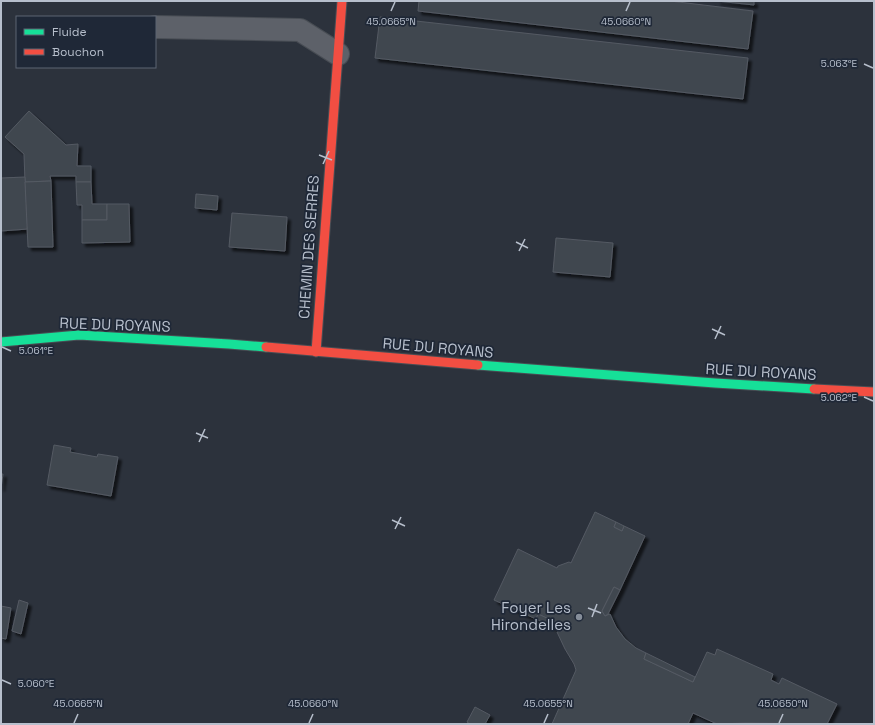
<svg xmlns="http://www.w3.org/2000/svg" width="875" height="725" viewBox="0 0 875 725" font-family="'Space Grotesk',sans-serif">
  <style>
    .building { fill: #41474f; stroke: #545a63; filter: url(#shadow) }
    .lines { fill: none; stroke-linecap: round; stroke-linejoin: round }
    .street-casing { stroke: #484d54; stroke-width: 24 }
    .fast-casing { stroke: #484d54; stroke-width: 11 }
    .jam-casing { stroke: #484d54; stroke-width: 11 }
    .street { stroke: #5d6169; stroke-width: 22 }
    .fast { stroke: #16e098; stroke-width: 9 }
    .jam { stroke: #f24e42; stroke-width: 9 }
    .ticks { fill: none; stroke: #b7bfcc; stroke-width: 1.5 }
    .poi-dot { fill: #868e9a; stroke: #1f2837; stroke-width: 1.5 }
    .labels { text-anchor: middle; stroke-width: 3.5; stroke-linejoin: round; paint-order: stroke }
    .street-label { font-size: 15px; fill: #b7bfcc; stroke: #1f2837 }
    .poi-label { font-size: 15px; fill: #b7bfcc; stroke: #1f2837; text-anchor: end }
    .ticks-label { font-size: 10px; text-anchor: middle; fill: #b7bfcc; stroke: #1f2837; stroke-width: 3.5; stroke-linejoin: round; paint-order: stroke }
  </style>
  <defs>
    <filter id="shadow"><feDropShadow dx="3.5" dy="3.5" stdDeviation="1" flood-color="#0009"/></filter>
  </defs>
  <rect width="100%" height="100%" fill="#2c323c"/>
  <g class="building">
    <polygon points="419,1 670,1 753,11 748,49 418,11"/>
    <polygon points="717,1 754,1 754,5"/>
    <polygon points="380,17 748,58 743,99 375,58"/>
    <polygon points="29,111 66,145 78,144 77,166 91,166 91,182 76,182 76,176 50,176 51,181 25,182 24,154 5,137"/>
    <polygon points="25,177 28,229 1,231 1,178"/>
    <polygon points="51,181 53,247 28,247 25,182"/>
    <polygon points="76,182 91,182 92,204 107,204 107,220 82,220 82,205 77,205"/>
    <polygon points="196,194 218,196 217,210 195,208"/>
    <polygon points="107,204 129,204 130,242 82,243 82,220 107,220"/>
    <polygon points="232,213 287,217 285,251 229,247"/>
    <polygon points="556,238 613,243 610,277 553,272"/>
    <polygon points="54,445 71,448 70,452 97,457 98,454 118,457 111,496 47,485"/>
    <polygon points="1,474 3,474 1,488"/>
    <polygon points="595,512 616,522 614,527 622,531 624,526 645,536 620,590 614,587 602,611 605,616 610,614 616,627 625,639 636,648 646,653 644,659 693,682 707,652 715,655 717,649 773,674 771,680 779,684 782,678 837,704 827,724 746,723 717,724 693,713 688,724 552,724 576,670 574,664 565,649 557,632 564,630 562,625 538,614 536,619 494,600 518,549 557,568 558,566 569,562 571,563"/>
    <polygon points="616,522 624,526 622,531 614,527"/>
    <polygon points="614,587 620,590 608,614 605,616 602,611"/>
    <polygon points="19,600 28,603 21,634 12,631"/>
    <polygon points="1,606 11,608 6,639 1,638"/>
    <polygon points="538,614 562,625 564,630 561,631 536,619"/>
    <polygon points="646,653 695,677 693,682 644,659"/>
    <polygon points="475,707 490,715 485,724 470,724 467,722"/>
  </g>
  <g class="lines">
    <defs>
      <polyline id="street" points="155,27 300,30 338,54"/>
      <g id="fast">
        <polyline points="1,342 79,335 229,344 266,347"/>
        <polyline points="478,365 715,383 814,389"/>
      </g>
      <g id="jam">
        <polyline points="266,347 478,365"/>
        <polyline points="316,352 342,1"/>
        <polyline points="814,389 874,392"/>
      </g>
    </defs>
    <use href="#street" class="street-casing"/>
    <use href="#fast" class="fast-casing"/>
    <use href="#jam" class="jam-casing"/>
    <use href="#street" class="street"/>
    <use href="#fast" class="fast"/>
    <use href="#jam" class="jam"/>
  </g>
  <path class="ticks" d="M391,11l4,-9M626,11l4,-9M864,64l9,4M319,155l13,5M323,164l6,-13M516,242l12,6M519,251l6,-12M712,329l13,6M715,339l6,-13M2,347l9,4M864,397l9,4M196,433l12,5M199,442l6,-13M392,520l13,6M395,529l6,-12M588,608l13,5M592,617l5,-13M2,680l9,4M74,723l4,-9M309,723l4,-9M544,723l4,-9M779,723l4,-9"/>
  <circle class="poi-dot" cx="579" cy="617" r="4"/>
  <g class="labels">
    <g class="street-label">
      <text transform="translate(309 247) rotate(-86)" y="5">CHEMIN DES SERRES</text>
      <text transform="translate(115 325) rotate(2)" y="5">RUE DU ROYANS</text>
      <text transform="translate(438 348) rotate(5)" y="5">RUE DU ROYANS</text>
      <text transform="translate(761 372) rotate(3)" y="5">RUE DU ROYANS</text>
    </g>
    <g class="poi-label">
      <text x="571" y="613">Foyer Les<tspan x="571" dy="17">Hirondelles</tspan></text>
    </g>
  </g>
  <g class="ticks-label">
    <text x="391" y="25">45.0665°N</text>
    <text x="626" y="25">45.0660°N</text>
    <text x="839" y="67">5.063°E</text>
    <text x="36" y="354">5.061°E</text>
    <text x="839" y="401">5.062°E</text>
    <text x="36" y="687">5.060°E</text>
    <text x="78" y="707">45.0665°N</text>
    <text x="313" y="707">45.0660°N</text>
    <text x="548" y="707">45.0655°N</text>
    <text x="783" y="707">45.0650°N</text>
  </g>
  <rect width="875" height="725" fill="none" stroke="#b7bfcc" stroke-width="4"/>
  <rect x="16" y="16" width="140" height="52" fill="#1f2837" stroke="#5c6473"/>
  <rect x="24" y="29" width="20" height="6" fill="#16e098" stroke="#5c6473"/>
  <text x="52" y="36" font-size="12" fill="#b7bfcc">Fluide</text>
  <rect x="24" y="49" width="20" height="6" fill="#f24e42" stroke="#5c6473"/>
  <text x="52" y="56" font-size="12" fill="#b7bfcc">Bouchon</text>
</svg>
